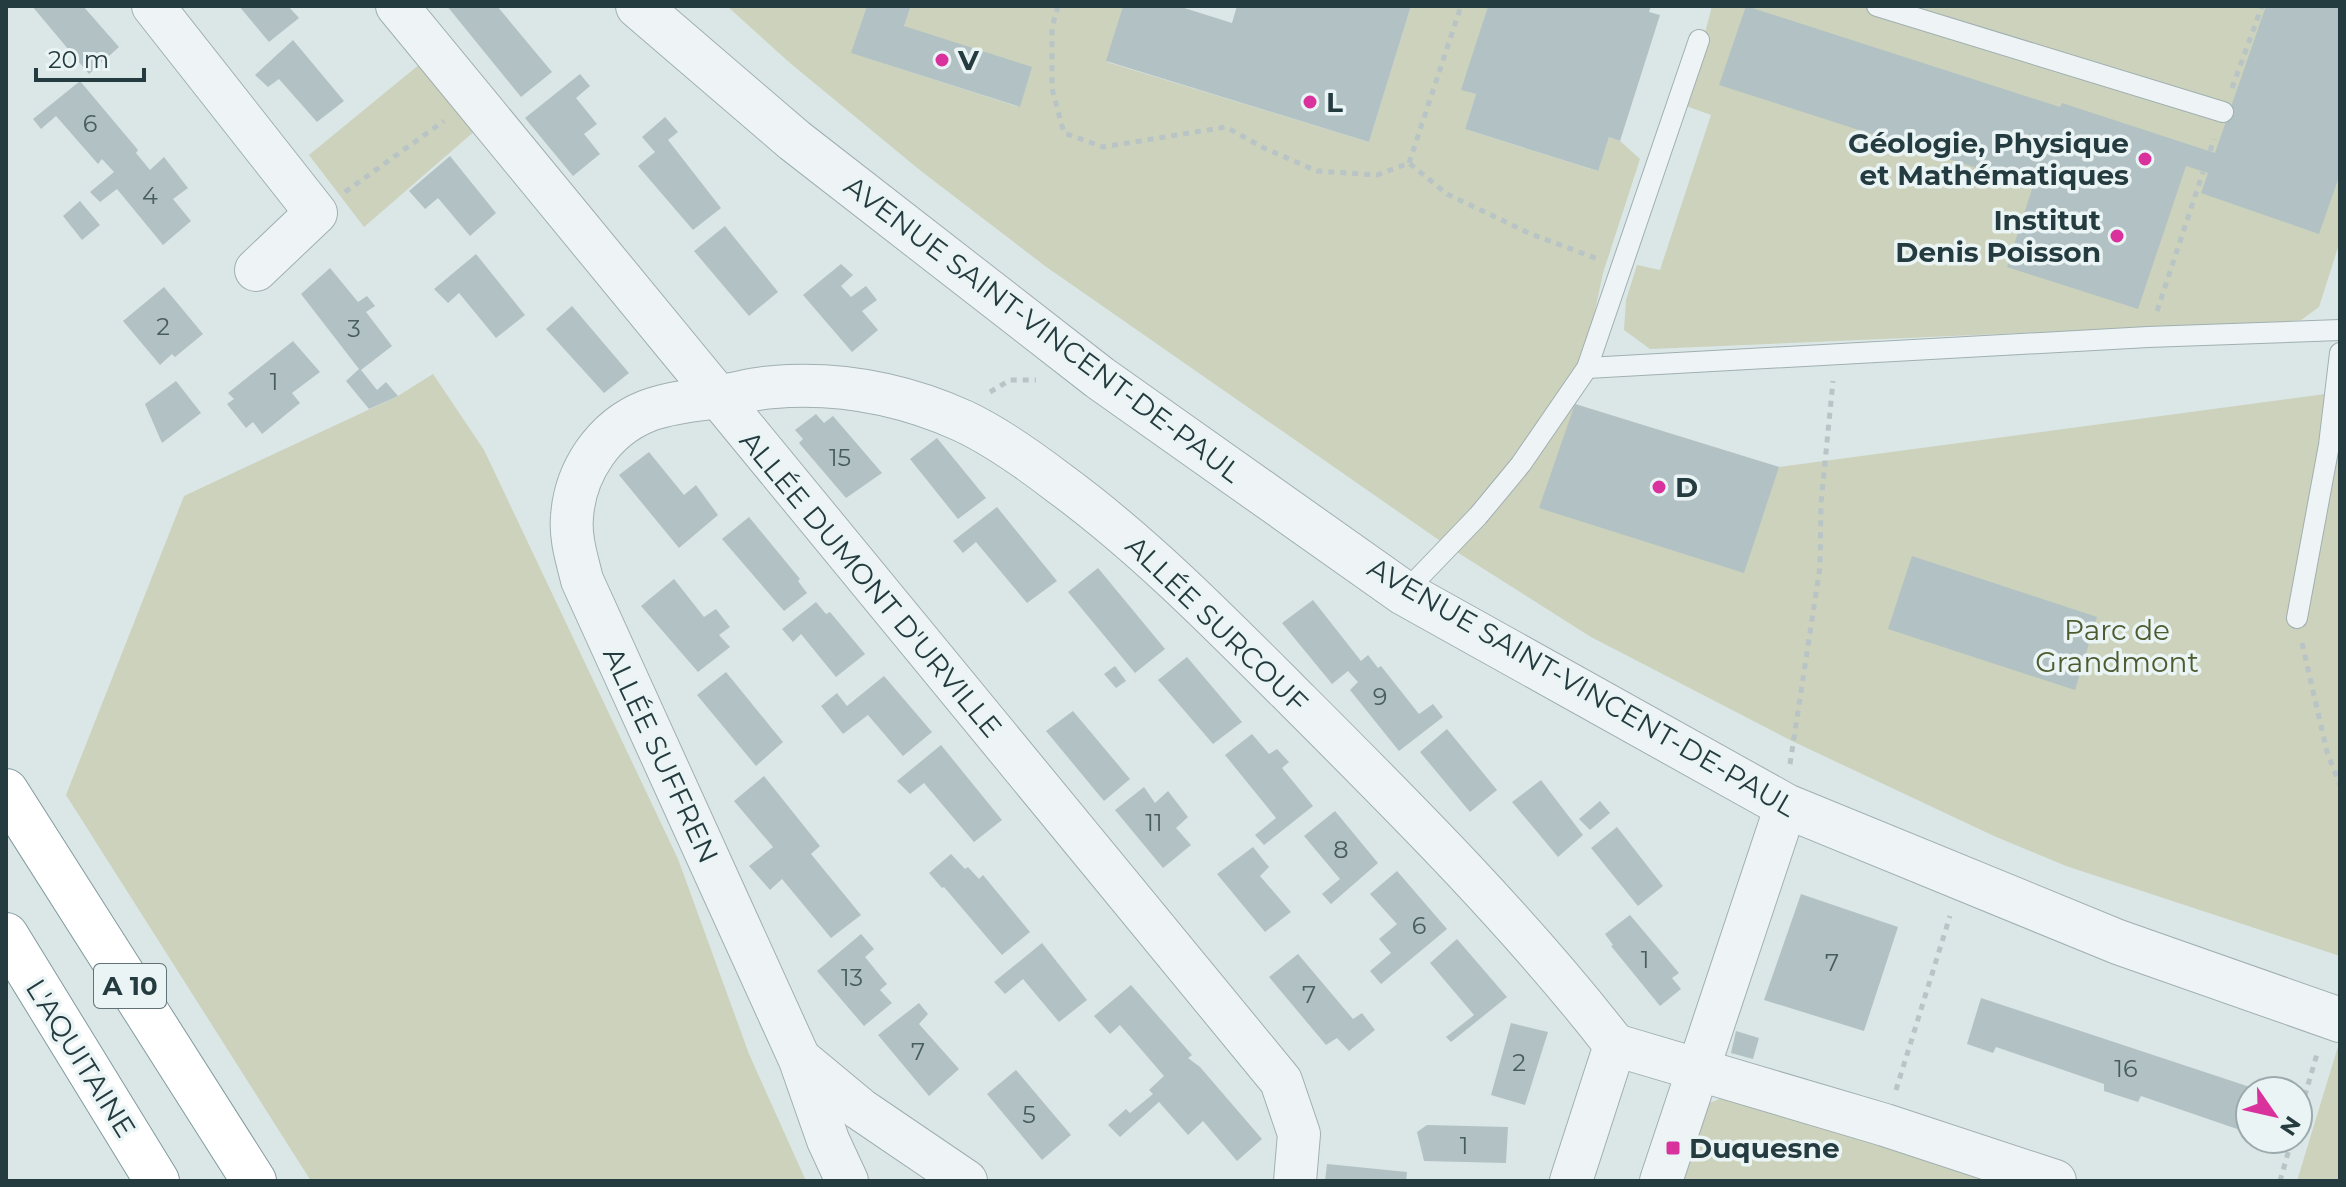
<svg xmlns="http://www.w3.org/2000/svg" width="2346" height="1187" viewBox="0 0 2346 1187" font-family="Montserrat,sans-serif">
  <style>
    .green { fill: #ccd2bb }
    .building { fill: #b2c2c4 }
    .lines { fill: none; stroke-linecap: round; stroke-linejoin: round }
    .service-casing { stroke: #a0afb1; stroke-width: 22 }
    .minor-casing { stroke: #a0afb1; stroke-width: 44 }
    .tertiary-casing { stroke: #a0afb1; stroke-width: 46 }
    .motorway-casing { stroke: #819c9f; stroke-width: 46 }
    .path { stroke: #b9c4c6; stroke-width: 5; stroke-dasharray: 6 6; stroke-linecap: butt }
    .service { stroke: #eef4f5; stroke-width: 20 }
    .minor { stroke: #eef4f5; stroke-width: 42 }
    .tertiary { stroke: #eef4f5; stroke-width: 44 }
    .motorway { stroke: #fff; stroke-width: 44 }
    .poi-dot { fill: #da329d; stroke: #ebf4f5; stroke-width: 3 }
    .labels { text-anchor: middle; stroke-width: 7; stroke-linejoin: round; paint-order: stroke }
    .number-label { font-size: 24px; fill: #485d60 }
    .shield { fill: #ebf4f5; stroke: #607276; stroke-width: 2 }
    .shield-label { font-size: 26px; font-weight: bold; fill: #243b3f }
    .poi-label { font-size: 28px; font-weight: bold; fill: #243b3f; stroke: #ebf4f5; text-anchor: start }
    .street-label { font-size: 28px; fill: #243b3f; stroke: #ebf4f5 }
    .park-label { font-size: 28px; fill: #4d5c30; stroke: #ebf4f5 }
  </style>
  <rect width="100%" height="100%" fill="#dbe6e7"/>
  <g class="green">
    <polygon points="727,6 867,6 852,53 1019,107 904,26 911,6 1123,6 1107,62 1369,142 1411,6 1488,6 1462,90 1476,94 1465,129 1597,171 1609,137 1620,141 1640,159 1603,273 1575,404 1779,467 2340,392 2340,956 2066,866 1994,836 1792,741 1591,637 1449,547 1045,266 921,171 790,63"/>
    <polygon points="1712,6 2340,6 2340,241 2319,307 2301,320 2281,322 1650,349 1624,330 1626,300 1637,265 1660,270 1711,115 1686,106"/>
    <polygon points="420,64 477,129 364,227 309,155"/>
    <polygon points="433,374 484,450 678,859 749,1054 806,1181 311,1181 66,795 184,496 398,396"/>
    <polygon points="2340,1040 2340,1181 2297,1181"/>
    <polygon points="1732,1094 2000,1181 1683,1181 1707,1104"/>
  </g>
  <g class="building">
    <polygon points="32,6 83,6 119,47 89,74"/>
    <polygon points="239,6 288,6 299,18 269,42"/>
    <polygon points="447,6 497,6 552,72 521,97"/>
    <polygon points="867,6 911,6 904,26 1032,67 1020,107 851,53"/>
    <polygon points="1123,6 1178,6 1232,23 1237,6 1411,6 1369,142 1106,61"/>
    <polygon points="1488,6 1651,6 1649,12 1660,15 1620,141 1609,137 1598,171 1465,129 1476,94 1461,90"/>
    <polygon points="1746,6 2060,107 2062,103 2215,153 2266,6 2340,6 2340,174 2319,234 2201,193 2208,173 2186,166 2138,309 2007,267 2033,186 1719,85"/>
    <polygon points="293,40 344,101 317,122 279,79 268,87 255,75"/>
    <polygon points="580,74 590,86 576,98 597,124 584,134 600,154 573,176 525,118"/>
    <polygon points="80,81 138,150 136,153 150,170 164,157 188,188 173,199 191,221 163,245 117,189 100,202 90,192 114,172 102,159 98,164 56,116 41,129 33,119"/>
    <polygon points="665,117 678,132 668,140 721,208 693,230 638,166 655,152 642,137"/>
    <polygon points="450,156 496,213 470,236 438,198 425,209 409,191"/>
    <polygon points="80,201 100,225 82,240 63,216"/>
    <polygon points="725,226 778,292 749,316 694,251"/>
    <polygon points="476,254 525,315 496,338 459,293 448,303 434,289"/>
    <polygon points="841,264 853,275 841,286 851,297 866,286 877,300 862,311 878,330 852,352 803,295"/>
    <polygon points="330,268 358,302 367,296 375,306 366,312 392,346 361,370 377,390 386,382 398,396 369,409 346,381 359,369 301,294"/>
    <polygon points="164,287 203,334 175,357 172,354 160,365 123,321"/>
    <polygon points="572,306 629,373 604,393 546,329"/>
    <polygon points="293,341 320,372 292,393 300,403 262,434 253,422 246,428 227,404 234,399 228,393"/>
    <polygon points="176,381 201,413 162,443 145,404"/>
    <polygon points="1575,404 1779,467 1744,573 1539,508"/>
    <polygon points="816,414 824,423 833,416 882,473 846,498 799,443 803,439 795,430"/>
    <polygon points="937,438 986,498 958,519 910,459"/>
    <polygon points="649,452 684,495 696,485 718,515 679,548 619,475"/>
    <polygon points="997,507 1057,581 1027,603 976,542 963,553 953,541"/>
    <polygon points="749,517 800,579 798,581 807,593 784,611 722,539"/>
    <polygon points="1912,556 2097,617 2075,690 1888,629"/>
    <polygon points="1098,568 1165,649 1135,673 1068,592"/>
    <polygon points="674,579 704,617 716,609 730,627 719,635 730,647 698,672 641,606"/>
    <polygon points="1313,600 1361,661 1368,655 1378,668 1381,666 1419,714 1433,704 1443,717 1399,751 1350,690 1358,682 1348,671 1332,684 1282,623"/>
    <polygon points="816,602 826,614 830,612 865,654 836,677 801,634 793,642 782,629"/>
    <polygon points="1187,657 1242,722 1213,744 1158,680"/>
    <polygon points="1115,666 1126,681 1116,688 1104,674"/>
    <polygon points="726,672 783,742 756,766 697,695"/>
    <polygon points="884,676 932,732 903,756 868,715 843,734 821,706 837,693 847,706"/>
    <polygon points="1073,711 1130,779 1104,801 1046,731"/>
    <polygon points="1447,729 1497,790 1470,812 1420,752"/>
    <polygon points="1252,734 1269,754 1277,749 1289,762 1282,768 1313,806 1264,845 1255,835 1276,818 1225,755"/>
    <polygon points="941,745 1002,820 974,842 924,783 910,794 897,781"/>
    <polygon points="764,776 820,846 811,854 861,915 831,938 782,879 770,890 749,866 773,847 734,801"/>
    <polygon points="1541,780 1583,835 1558,857 1512,802"/>
    <polygon points="1144,787 1155,803 1168,791 1188,817 1176,828 1191,845 1163,868 1115,810"/>
    <polygon points="1600,801 1610,813 1590,830 1579,819"/>
    <polygon points="1335,811 1378,863 1331,904 1322,894 1340,879 1304,836"/>
    <polygon points="1617,827 1663,886 1638,906 1591,848"/>
    <polygon points="1253,847 1269,867 1260,876 1291,912 1265,932 1217,874"/>
    <polygon points="951,854 965,869 968,867 979,879 983,875 1030,932 1002,955 944,887 942,888 929,873"/>
    <polygon points="1397,871 1447,929 1381,984 1370,971 1391,953 1379,939 1397,924 1370,894"/>
    <polygon points="1801,894 1898,927 1864,1031 1764,1000"/>
    <polygon points="1630,915 1679,973 1672,978 1681,989 1660,1006 1611,946 1613,945 1605,934"/>
    <polygon points="861,934 874,949 865,957 887,984 880,990 892,1003 864,1026 817,971"/>
    <polygon points="1457,939 1507,997 1451,1042 1446,1037 1474,1015 1430,963"/>
    <polygon points="1042,943 1087,1000 1059,1022 1023,979 1005,994 994,982"/>
    <polygon points="1298,954 1353,1019 1362,1013 1375,1030 1349,1051 1337,1038 1326,1045 1269,977"/>
    <polygon points="1131,985 1192,1055 1188,1058 1200,1067 1262,1139 1237,1161 1203,1121 1188,1135 1159,1102 1120,1137 1108,1125 1126,1109 1130,1113 1153,1094 1149,1090 1164,1076 1120,1025 1110,1034 1094,1016"/>
    <polygon points="1981,998 2259,1090 2250,1091 2250,1139 2242,1137 2243,1131 2141,1096 2138,1102 2104,1091 2104,1084 1996,1047 1993,1053 1967,1044"/>
    <polygon points="919,1003 928,1014 919,1024 959,1069 929,1096 878,1035"/>
    <polygon points="1511,1023 1548,1032 1525,1105 1491,1095"/>
    <polygon points="1736,1031 1759,1038 1753,1059 1731,1053"/>
    <polygon points="1016,1070 1071,1135 1042,1160 987,1094"/>
    <polygon points="1427,1125 1508,1127 1506,1163 1424,1161 1417,1132"/>
    <polygon points="2252,1139 2274,1139 2272,1146"/>
    <polygon points="1327,1164 1407,1172 1406,1181 1325,1181"/>
  </g>
  <g class="lines">
    <defs>
      <g id="service">
        <polyline points="1877,6 2223,112"/>
        <polyline points="1587,368 2148,337 2340,330"/>
        <polyline points="1404,593 1478,516 1521,464 1587,368 1699,40"/>
        <polyline points="2297,618 2329,445 2340,353"/>
      </g>
      <g id="minor">
        <polyline points="153,6 316,213 256,270"/>
        <polyline points="397,6 1281,1081 1299,1134 1295,1181"/>
        <polyline points="1615,1045 1885,1125 2055,1181"/>
        <polyline points="801,1060 860,1109 966,1181"/>
        <path d="M847,1181l-19,-41 -28,-80 -218,-480c-5,-21 -12,-42 -10,-63 3,-46 32,-89 75,-106 23,-9 46,-10 70,-14 19,-3 38,-9 57,-10 64,-5 129,7 189,34 34,16 66,39 96,62 83,61 156,135 229,208 112,112 229,228 327,354l-44,136"/>
        <polyline points="1661,1181 1786,806"/>
      </g>
      <polyline id="tertiary" points="638,6 794,140 1100,378 1404,593 1786,806 2118,942 2340,1020"/>
      <g id="motorway">
        <polyline points="6,791 254,1181"/>
        <polyline points="6,935 157,1181"/>
      </g>
    </defs>
    <use href="#service" class="service-casing"/>
    <use href="#minor" class="minor-casing"/>
    <use href="#tertiary" class="tertiary-casing"/>
    <use href="#motorway" class="motorway-casing"/>
    <g class="path">
      <polyline points="1058,6 1052,27 1052,89 1064,133 1103,147 1226,127 1264,148 1317,171 1377,175 1409,163 1447,194 1531,234 1598,259"/>
      <polyline points="2232,88 2262,6"/>
      <polyline points="2210,151 2214,139"/>
      <polyline points="1409,163 1461,6"/>
      <polyline points="345,192 444,121"/>
      <polyline points="2157,311 2203,172"/>
      <polyline points="990,392 1010,380 1036,380"/>
      <polyline points="2302,643 2327,752 2340,785"/>
      <polyline points="1790,764 1820,567 1821,503 1833,381"/>
      <polyline points="1896,1090 1950,916"/>
      <polyline points="2298,1119 2317,1054"/>
      <polyline points="2280,1181 2292,1139"/>
    </g>
    <use href="#service" class="service"/>
    <use href="#minor" class="minor"/>
    <use href="#tertiary" class="tertiary"/>
    <use href="#motorway" class="motorway"/>
  </g>
  <g class="poi-dot">
    <circle cx="942" cy="60" r="8"/>
    <circle cx="1310" cy="102" r="8"/>
    <circle cx="2145" cy="159" r="8"/>
    <circle cx="2117" cy="236" r="8"/>
    <circle cx="1659" cy="487" r="8"/>
    <rect x="1665" y="1140" width="16" height="16" rx="4"/>
  </g>
  <g class="labels">
    <g class="number-label">
      <text x="90" y="132">6</text>
      <text x="150" y="204">4</text>
      <text x="163" y="335">2</text>
      <text x="354" y="337">3</text>
      <text x="274" y="390">1</text>
      <text x="840" y="466">15</text>
      <text x="1380" y="705">9</text>
      <text x="1154" y="831">11</text>
      <text x="1341" y="858">8</text>
      <text x="1419" y="934">6</text>
      <text x="1645" y="968">1</text>
      <text x="1832" y="971">7</text>
      <text x="852" y="986">13</text>
      <text x="1309" y="1003">7</text>
      <text x="918" y="1060">7</text>
      <text x="1519" y="1071">2</text>
      <text x="2126" y="1077">16</text>
      <text x="1029" y="1123">5</text>
      <text x="1464" y="1154">1</text>
    </g>
    <rect class="shield" x="94" y="964" width="72" height="44" rx="6"/>
    <g class="shield-label">
      <text x="130" y="995">A 10</text>
    </g>
    <g class="poi-label">
      <text x="958" y="70">V</text>
      <text x="1326" y="112">L</text>
      <text x="2129" y="153" text-anchor="end">Géologie, Physique<tspan x="2129" dy="32">et Mathématiques</tspan></text>
      <text x="2101" y="230" text-anchor="end">Institut<tspan x="2101" dy="32">Denis Poisson</tspan></text>
      <text x="1675" y="497">D</text>
      <text x="1689" y="1158">Duquesne</text>
    </g>
    <g class="street-label">
      <text transform="translate(1043 329) rotate(37)" y="10">AVENUE SAINT-VINCENT-DE-PAUL</text>
      <text transform="translate(871 584) rotate(50)" y="10">ALLÉE DUMONT D'URVILLE</text>
      <text transform="translate(1217 624) rotate(44)" y="10">ALLÉE SURCOUF</text>
      <text transform="translate(1582 687) rotate(30)" y="10">AVENUE SAINT-VINCENT-DE-PAUL</text>
      <text transform="translate(661 755) rotate(65)" y="10">ALLÉE SUFFREN</text>
      <text transform="translate(81 1058) rotate(58)" y="10">L'AQUITAINE</text>
    </g>
    <g class="park-label">
      <text x="2117" y="640">Parc de<tspan x="2117" dy="32">Grandmont</tspan></text>
    </g>
  </g>
  <rect width="2346" height="1187" fill="none" stroke="#243b3f" stroke-width="16"/>
  <g transform="translate(2274 1115) rotate(124)"><circle r="38" fill="#ebf4f5" stroke="#9baaac" stroke-width="2"/>
  <path d="M0-6L14 30L0 20L-14 30Z" fill="#da329d"/>
  <text y="-12" font-size="22" font-weight="bold" text-anchor="middle" fill="#243b3f">N</text>
  </g>
  <path d="M36 68v12h108v-12" fill="none" stroke="#243b3f" stroke-width="4"/>
  <text x="48" y="68" font-size="24" fill="#243b3f" stroke="#ebf4f5" stroke-width="6" paint-order="stroke">20 m</text>
</svg>
